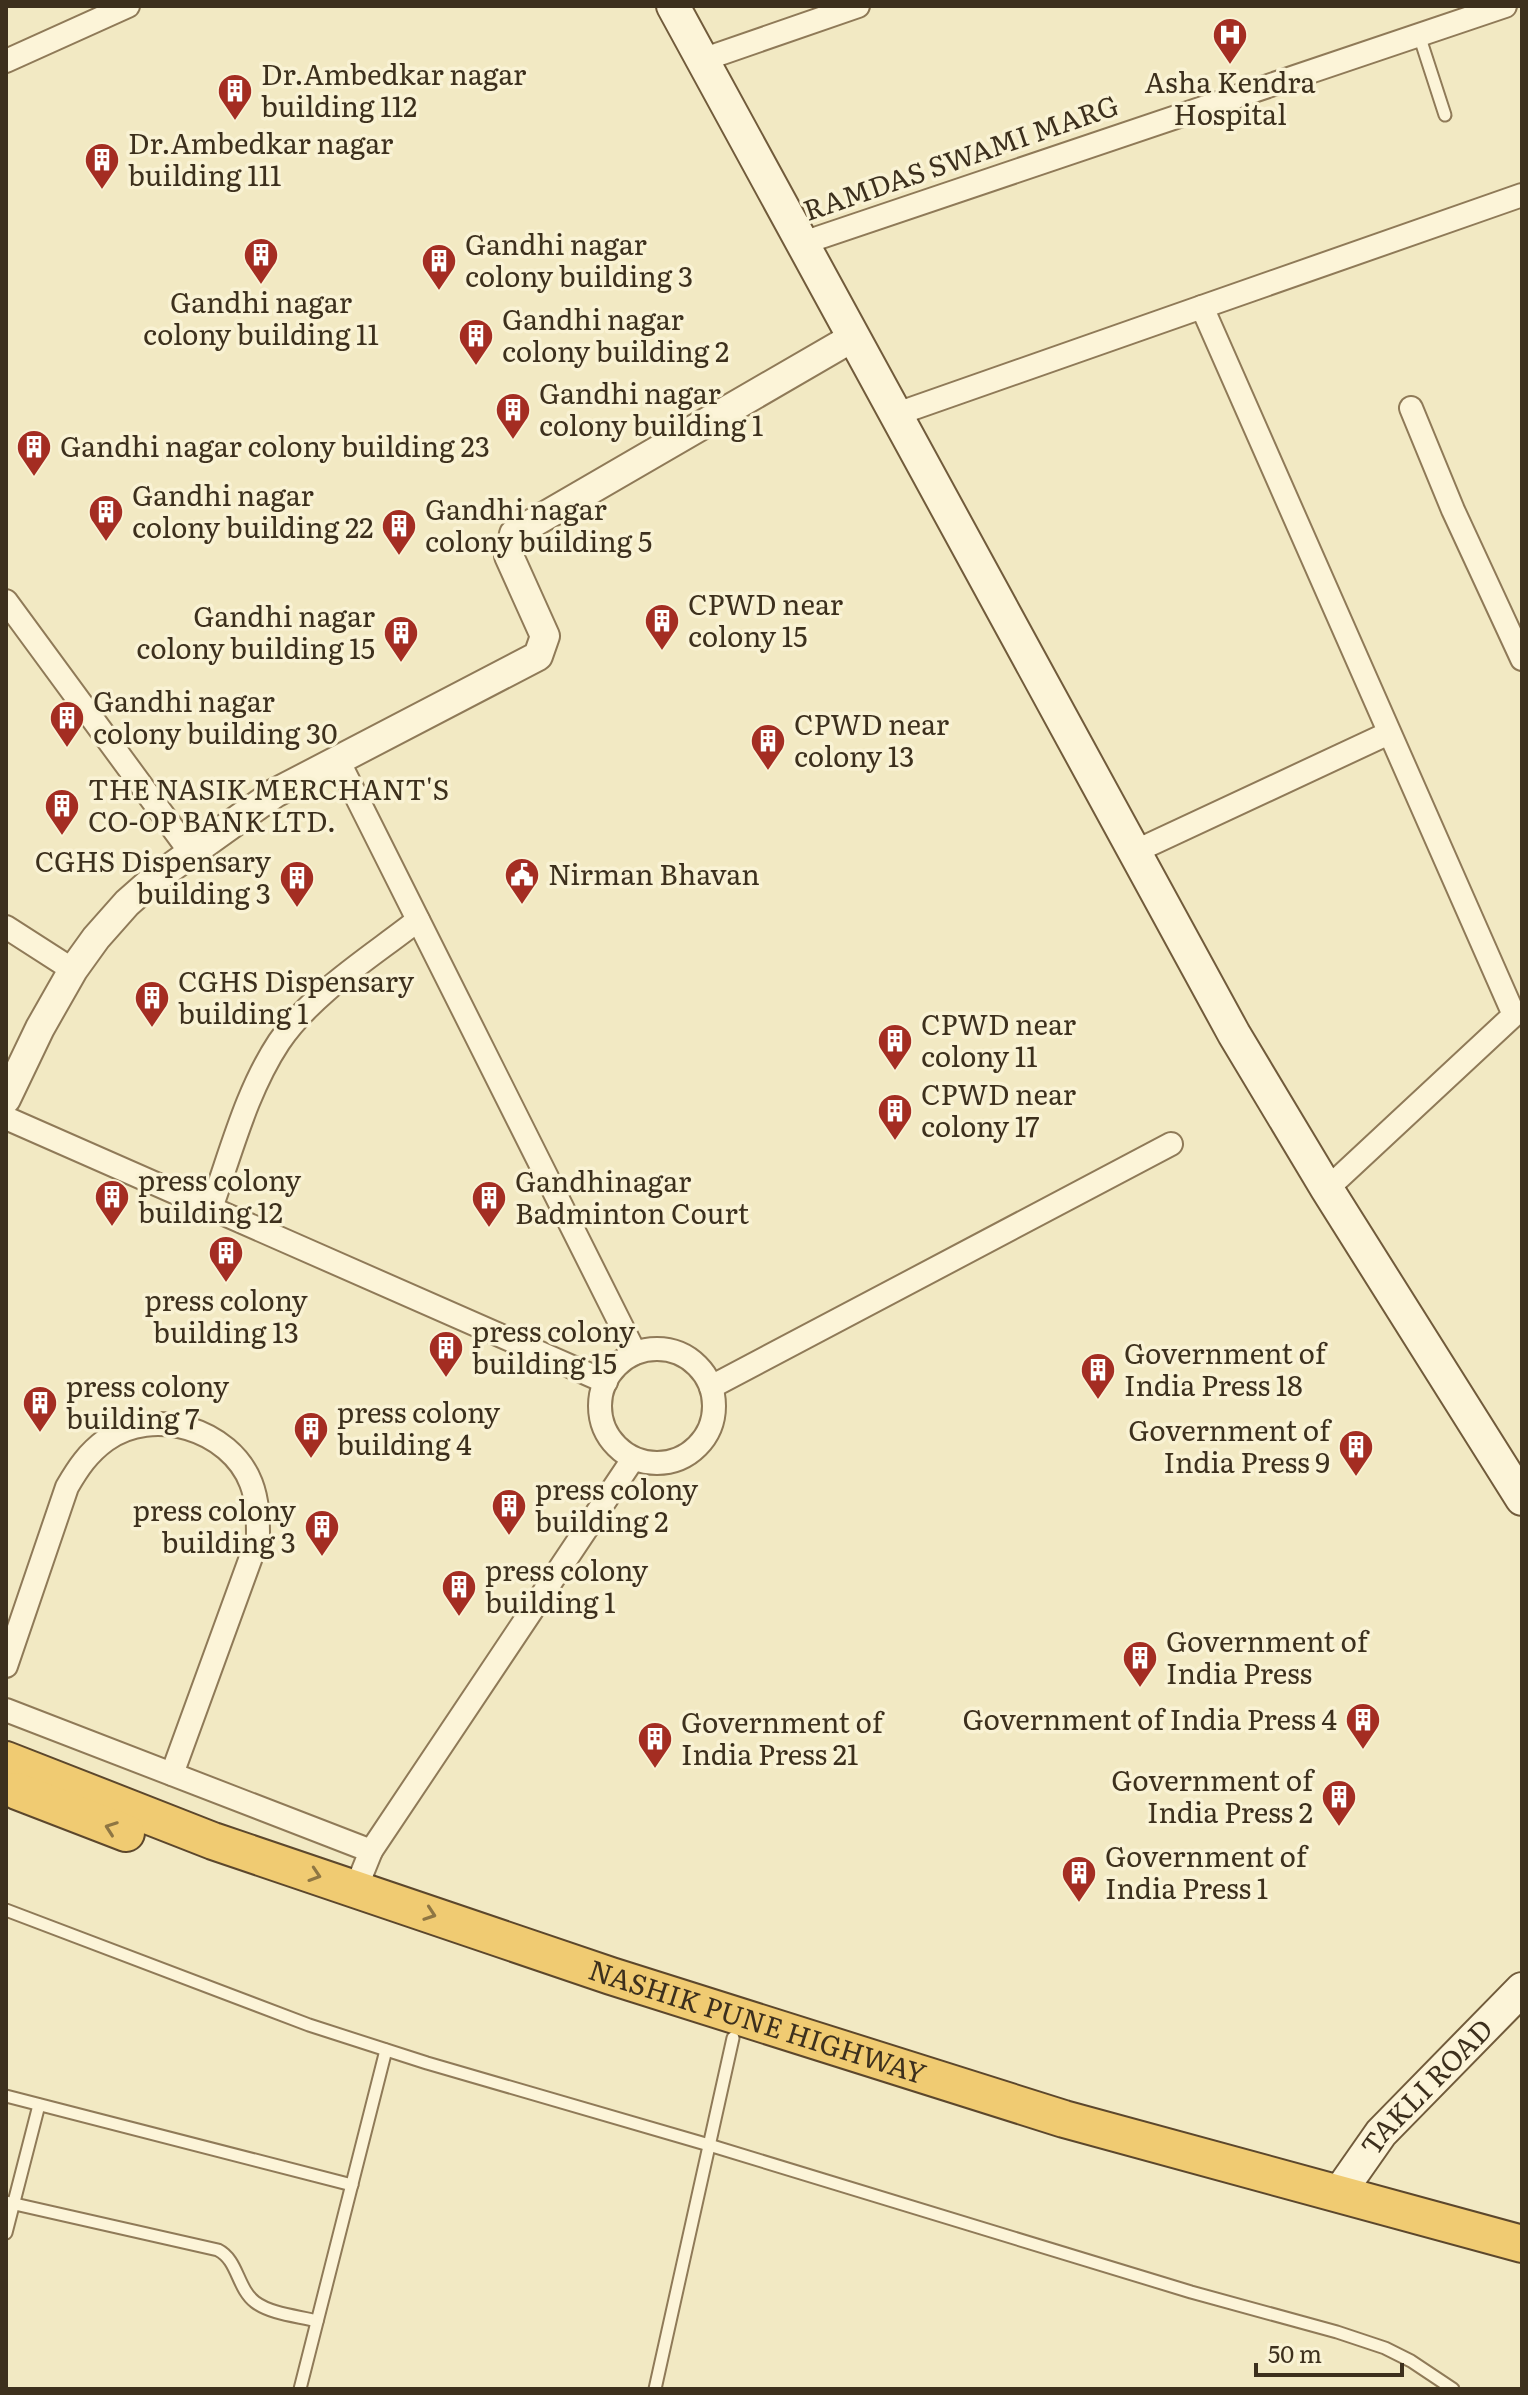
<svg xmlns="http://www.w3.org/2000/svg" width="1528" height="2395" viewBox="0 0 1528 2395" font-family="Literata,serif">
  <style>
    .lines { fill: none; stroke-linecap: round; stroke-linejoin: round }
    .service-casing { stroke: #8f7a58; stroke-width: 15 }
    .minor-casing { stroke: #8f7a58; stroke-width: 26 }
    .tertiary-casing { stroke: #8f7a58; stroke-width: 32 }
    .secondary-casing { stroke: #715b3b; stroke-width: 36 }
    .trunk-casing { stroke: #5c472c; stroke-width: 40 }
    .service { stroke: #fcf4d8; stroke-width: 11 }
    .minor { stroke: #fcf4d8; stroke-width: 22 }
    .tertiary { stroke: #fcf4d8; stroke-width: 28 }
    .secondary { stroke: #fcf4d8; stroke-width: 32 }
    .trunk { stroke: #f0cb72; stroke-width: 36 }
    .oneway { stroke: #8e7643 }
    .labels { text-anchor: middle; stroke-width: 7; stroke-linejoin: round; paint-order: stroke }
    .poi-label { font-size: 28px; fill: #3d301d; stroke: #f9f2d4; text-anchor: start }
    .street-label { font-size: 28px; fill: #3d301d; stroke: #f9f2d4 }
  </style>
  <rect width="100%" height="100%" fill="#f2e9c3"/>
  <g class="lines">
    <defs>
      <g id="service">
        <polyline points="1419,35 1445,115"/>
        <polyline points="6,1910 309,2025 427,2063 709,2145 1191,2292 1337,2332 1385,2348 1411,2361 1453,2389"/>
        <polyline points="6,2096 352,2185"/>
        <path d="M6,2202l212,48c20,10 19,38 37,52 16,12 43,14 62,19"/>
        <polyline points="6,2233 39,2105"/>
        <polyline points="300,2389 386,2050"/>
        <polyline points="655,2389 733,2038"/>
      </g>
      <g id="minor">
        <polyline points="702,60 858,6"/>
        <polyline points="6,61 128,6"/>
        <polyline points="800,244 1505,6"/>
        <polyline points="1202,307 1522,195"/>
        <polyline points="1411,408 1453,510 1522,659"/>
        <polyline points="894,415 1202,307 1514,1015 1327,1189"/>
        <polyline points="6,601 191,853"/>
        <polyline points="338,760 635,1353"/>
        <polyline points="1134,852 1389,733"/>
        <polyline points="6,927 73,970"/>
        <polyline points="6,1118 606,1382"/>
        <path d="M211,1208c20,-55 35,-116 68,-166 34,-50 92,-85 139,-122"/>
        <circle cx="657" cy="1406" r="57"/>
        <polyline points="711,1387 1171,1144"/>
        <path d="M6,1666l61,-179c11,-19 21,-34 39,-47 47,-34 124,-11 145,43 7,18 7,36 7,55l-86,236"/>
        <polyline points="6,1710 371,1851 356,1888"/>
        <polyline points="371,1851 633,1459"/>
      </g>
      <polyline id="tertiary" points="6,1099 40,1028 73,970 96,938 127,903 152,881 275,793 538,656 545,636 509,556 514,534 852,338"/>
      <g id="secondary">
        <polyline points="673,6 1234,1034 1327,1189 1522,1499"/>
        <path id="s1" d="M1339,2193l42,-60 141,-144"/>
      </g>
      <g id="trunk">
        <path id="s2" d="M6,1760l207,81 398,135 453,143 458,125"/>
        <polyline points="17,1791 126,1833"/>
      </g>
    </defs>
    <use href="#service" class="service-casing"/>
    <use href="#minor" class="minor-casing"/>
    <use href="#tertiary" class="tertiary-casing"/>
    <use href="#secondary" class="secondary-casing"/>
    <use href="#trunk" class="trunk-casing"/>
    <use href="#service" class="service"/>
    <use href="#minor" class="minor"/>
    <use href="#tertiary" class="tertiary"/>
    <use href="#secondary" class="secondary"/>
    <use href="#trunk" class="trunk"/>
  </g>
  <defs><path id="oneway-chevron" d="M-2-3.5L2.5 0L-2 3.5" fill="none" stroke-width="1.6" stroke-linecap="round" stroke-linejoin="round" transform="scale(2)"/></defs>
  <g class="oneway">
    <use href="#oneway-chevron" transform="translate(111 1828) rotate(-160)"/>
    <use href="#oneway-chevron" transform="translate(315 1875) rotate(18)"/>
    <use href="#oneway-chevron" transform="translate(430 1914) rotate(19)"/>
  </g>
  <defs>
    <symbol id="hospital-pin" viewBox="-11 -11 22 30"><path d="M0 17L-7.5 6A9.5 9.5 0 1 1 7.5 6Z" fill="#a42d22" stroke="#f9f2d4"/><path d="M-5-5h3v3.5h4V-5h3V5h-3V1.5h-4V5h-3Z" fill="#fff"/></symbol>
    <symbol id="building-pin" viewBox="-11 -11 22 30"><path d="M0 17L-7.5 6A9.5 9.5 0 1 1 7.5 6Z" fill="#a42d22" stroke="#f9f2d4"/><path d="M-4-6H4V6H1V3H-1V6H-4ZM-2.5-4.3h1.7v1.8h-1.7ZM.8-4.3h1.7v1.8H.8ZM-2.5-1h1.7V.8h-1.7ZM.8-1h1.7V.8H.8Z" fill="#fff"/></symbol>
    <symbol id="civic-pin" viewBox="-11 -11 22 30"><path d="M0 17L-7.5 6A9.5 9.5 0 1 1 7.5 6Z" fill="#a42d22" stroke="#f9f2d4"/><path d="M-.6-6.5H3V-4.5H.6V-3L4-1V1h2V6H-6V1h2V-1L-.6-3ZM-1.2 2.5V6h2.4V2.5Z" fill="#fff"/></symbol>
  </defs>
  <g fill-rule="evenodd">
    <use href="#hospital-pin" x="1210" y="15" width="40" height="54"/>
    <use href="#building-pin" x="215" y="71" width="40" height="54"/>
    <use href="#building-pin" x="82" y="140" width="40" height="54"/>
    <use href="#building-pin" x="241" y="235" width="40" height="54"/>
    <use href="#building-pin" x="419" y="241" width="40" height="54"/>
    <use href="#building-pin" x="456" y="316" width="40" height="54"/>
    <use href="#building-pin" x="493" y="390" width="40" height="54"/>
    <use href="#building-pin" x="14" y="427" width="40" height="54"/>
    <use href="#building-pin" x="86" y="492" width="40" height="54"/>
    <use href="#building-pin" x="379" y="506" width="40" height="54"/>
    <use href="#building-pin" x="642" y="601" width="40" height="54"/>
    <use href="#building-pin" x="381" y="613" width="40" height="54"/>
    <use href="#building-pin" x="47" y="698" width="40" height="54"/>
    <use href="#building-pin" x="748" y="721" width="40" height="54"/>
    <use href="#building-pin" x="42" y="786" width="40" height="54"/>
    <use href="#civic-pin" x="502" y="855" width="40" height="54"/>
    <use href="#building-pin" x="277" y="858" width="40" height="54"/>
    <use href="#building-pin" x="132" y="978" width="40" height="54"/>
    <use href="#building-pin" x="875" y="1021" width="40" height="54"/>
    <use href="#building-pin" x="875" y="1091" width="40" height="54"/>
    <use href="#building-pin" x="92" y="1177" width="40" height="54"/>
    <use href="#building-pin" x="469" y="1178" width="40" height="54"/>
    <use href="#building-pin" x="206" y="1233" width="40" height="54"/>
    <use href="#building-pin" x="426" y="1328" width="40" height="54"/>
    <use href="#building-pin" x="1078" y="1350" width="40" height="54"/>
    <use href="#building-pin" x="20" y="1383" width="40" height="54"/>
    <use href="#building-pin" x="291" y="1409" width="40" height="54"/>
    <use href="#building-pin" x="1336" y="1427" width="40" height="54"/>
    <use href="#building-pin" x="489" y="1486" width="40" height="54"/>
    <use href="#building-pin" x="302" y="1507" width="40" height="54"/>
    <use href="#building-pin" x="439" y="1567" width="40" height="54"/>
    <use href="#building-pin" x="1120" y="1638" width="40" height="54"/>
    <use href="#building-pin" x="1343" y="1700" width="40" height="54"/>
    <use href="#building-pin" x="635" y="1719" width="40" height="54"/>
    <use href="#building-pin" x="1319" y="1777" width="40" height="54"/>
    <use href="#building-pin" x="1059" y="1853" width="40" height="54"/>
  </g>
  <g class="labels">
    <g class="poi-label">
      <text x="261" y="85">Dr.Ambedkar nagar<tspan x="261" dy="32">building 112</tspan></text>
      <text x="1230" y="93" text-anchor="middle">Asha Kendra<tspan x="1230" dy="32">Hospital</tspan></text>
      <text x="128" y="154">Dr.Ambedkar nagar<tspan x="128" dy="32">building 111</tspan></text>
      <text x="465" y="255">Gandhi nagar<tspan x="465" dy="32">colony building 3</tspan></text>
      <text x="261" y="313" text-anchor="middle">Gandhi nagar<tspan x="261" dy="32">colony building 11</tspan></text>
      <text x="502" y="330">Gandhi nagar<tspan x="502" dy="32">colony building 2</tspan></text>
      <text x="539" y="404">Gandhi nagar<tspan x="539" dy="32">colony building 1</tspan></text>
      <text x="60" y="457">Gandhi nagar colony building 23</text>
      <text x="132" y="506">Gandhi nagar<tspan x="132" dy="32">colony building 22</tspan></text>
      <text x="425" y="520">Gandhi nagar<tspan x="425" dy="32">colony building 5</tspan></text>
      <text x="688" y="615">CPWD near<tspan x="688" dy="32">colony 15</tspan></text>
      <text x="375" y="627" text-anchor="end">Gandhi nagar<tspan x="375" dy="32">colony building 15</tspan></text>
      <text x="93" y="712">Gandhi nagar<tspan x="93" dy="32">colony building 30</tspan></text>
      <text x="794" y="735">CPWD near<tspan x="794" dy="32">colony 13</tspan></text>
      <text x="88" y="800">THE NASIK MERCHANT'S<tspan x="88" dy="32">CO-OP BANK LTD.</tspan></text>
      <text x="271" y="872" text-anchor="end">CGHS Dispensary<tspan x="271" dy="32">building 3</tspan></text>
      <text x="548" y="885">Nirman Bhavan</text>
      <text x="178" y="992">CGHS Dispensary<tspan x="178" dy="32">building 1</tspan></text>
      <text x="921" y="1035">CPWD near<tspan x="921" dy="32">colony 11</tspan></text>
      <text x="921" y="1105">CPWD near<tspan x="921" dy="32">colony 17</tspan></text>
      <text x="138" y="1191">press colony<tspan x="138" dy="32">building 12</tspan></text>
      <text x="515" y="1192">Gandhinagar<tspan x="515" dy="32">Badminton Court</tspan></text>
      <text x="226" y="1311" text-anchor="middle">press colony<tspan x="226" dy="32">building 13</tspan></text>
      <text x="472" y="1342">press colony<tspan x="472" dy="32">building 15</tspan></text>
      <text x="1124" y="1364">Government of<tspan x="1124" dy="32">India Press 18</tspan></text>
      <text x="66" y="1397">press colony<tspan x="66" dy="32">building 7</tspan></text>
      <text x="337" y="1423">press colony<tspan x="337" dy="32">building 4</tspan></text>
      <text x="1330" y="1441" text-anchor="end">Government of<tspan x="1330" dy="32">India Press 9</tspan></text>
      <text x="535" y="1500">press colony<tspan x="535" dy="32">building 2</tspan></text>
      <text x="296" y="1521" text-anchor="end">press colony<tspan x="296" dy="32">building 3</tspan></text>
      <text x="485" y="1581">press colony<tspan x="485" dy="32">building 1</tspan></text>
      <text x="1166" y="1652">Government of<tspan x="1166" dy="32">India Press</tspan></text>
      <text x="1337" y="1730" text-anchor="end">Government of India Press 4</text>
      <text x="681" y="1733">Government of<tspan x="681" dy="32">India Press 21</tspan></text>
      <text x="1313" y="1791" text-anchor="end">Government of<tspan x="1313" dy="32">India Press 2</tspan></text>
      <text x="1105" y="1867">Government of<tspan x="1105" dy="32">India Press 1</tspan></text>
    </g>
    <g class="street-label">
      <text transform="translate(961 158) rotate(-19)" y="10">RAMDAS SWAMI MARG</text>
      <text dy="10" stroke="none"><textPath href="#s2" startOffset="796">NASHIK PUNE HIGHWAY</textPath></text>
      <text dy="10" stroke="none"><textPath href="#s1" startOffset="138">TAKLI ROAD</textPath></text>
    </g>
  </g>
  <rect width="1528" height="2395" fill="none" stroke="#3d301d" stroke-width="16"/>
  <path d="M1256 2363v12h146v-12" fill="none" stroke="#3d301d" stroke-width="4"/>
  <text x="1268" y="2363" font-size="24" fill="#3d301d" stroke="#f9f2d4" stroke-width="6" paint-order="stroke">50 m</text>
</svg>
